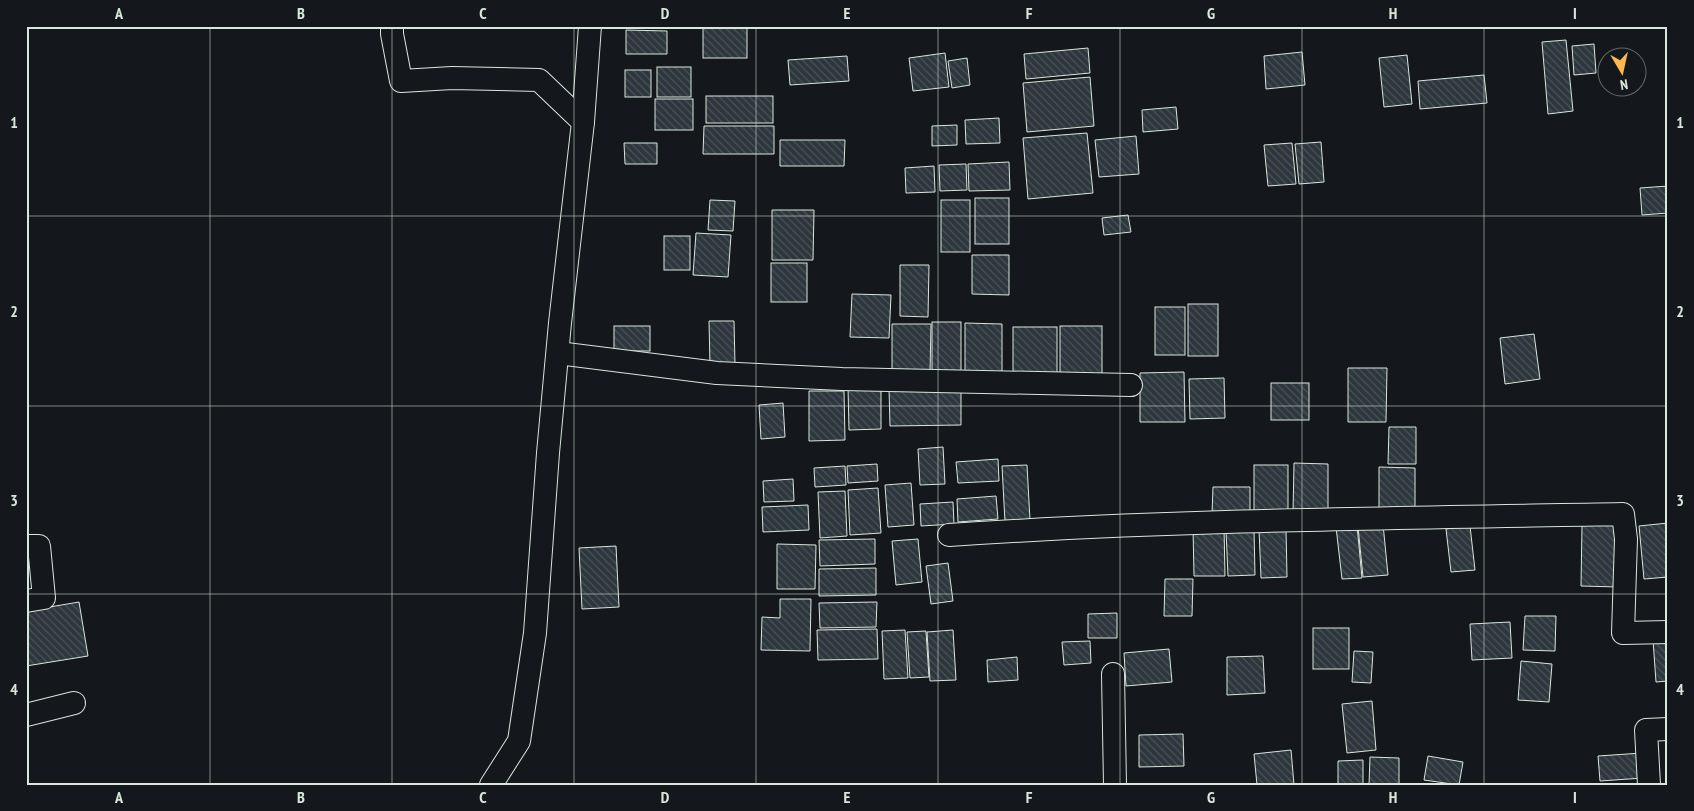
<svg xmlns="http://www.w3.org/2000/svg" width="1694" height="811" viewBox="0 0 1694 811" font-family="'PT Sans Narrow',sans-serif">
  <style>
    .building { fill: url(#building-back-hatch); stroke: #d8e6dc }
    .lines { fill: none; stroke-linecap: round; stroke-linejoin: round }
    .street-casing { stroke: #d8e6dc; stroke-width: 24 }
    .street { stroke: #14181c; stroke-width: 22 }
    .grid { fill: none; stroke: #d8e6dc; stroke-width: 1; stroke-opacity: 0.55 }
    .neatline { fill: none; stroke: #d8e6dc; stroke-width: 2 }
    .grid-label { font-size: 16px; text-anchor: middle; font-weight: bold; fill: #d8e6dc }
  </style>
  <defs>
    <pattern id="building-back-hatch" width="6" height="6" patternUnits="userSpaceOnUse" patternTransform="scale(1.25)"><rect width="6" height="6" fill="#2c363c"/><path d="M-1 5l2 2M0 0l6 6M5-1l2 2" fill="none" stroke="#4a5358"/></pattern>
  </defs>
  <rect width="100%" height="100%" fill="#14181c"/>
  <g class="building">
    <rect x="703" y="28" width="44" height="30"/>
    <polygon points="626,30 667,31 667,54 626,54"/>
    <polygon points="1566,40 1573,111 1548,114 1542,42"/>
    <polygon points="1594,44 1596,73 1574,75 1572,46"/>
    <polygon points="1088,48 1090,73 1026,79 1024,54"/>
    <polygon points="1302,52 1305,85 1266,89 1264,56"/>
    <polygon points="945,53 949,87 913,91 909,58"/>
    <polygon points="1407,55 1412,104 1384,107 1379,58"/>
    <polygon points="847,56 849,81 790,85 788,60"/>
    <polygon points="967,58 970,85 952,88 948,61"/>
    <rect x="657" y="67" width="34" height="30"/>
    <rect x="625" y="70" width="26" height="27"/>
    <polygon points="1484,75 1487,103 1420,109 1418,81"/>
    <polygon points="1090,77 1094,126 1027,132 1023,83"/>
    <rect x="706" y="96" width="67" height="27"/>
    <rect x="655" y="99" width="38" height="31"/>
    <polygon points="1176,107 1178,129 1143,132 1142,110"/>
    <polygon points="999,118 1000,143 966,144 965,120"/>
    <polygon points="957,125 957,145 932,146 932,126"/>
    <polygon points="704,126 774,126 774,154 703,154"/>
    <polygon points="1087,133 1093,193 1028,199 1023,138"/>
    <polygon points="1136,136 1139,174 1099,177 1095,140"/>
    <polygon points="780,140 845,140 844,166 780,166"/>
    <polygon points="1321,142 1324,182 1299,184 1295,144"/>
    <polygon points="624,143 657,143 657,164 625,164"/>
    <polygon points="1292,143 1296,184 1268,186 1264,145"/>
    <polygon points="1009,162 1010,190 969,191 968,164"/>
    <polygon points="966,164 967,190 940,191 939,165"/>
    <polygon points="934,166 935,192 906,193 905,168"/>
    <polygon points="1668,186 1668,213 1642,215 1640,188"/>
    <rect x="975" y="198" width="34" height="46"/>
    <polygon points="710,200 735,201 733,231 708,230"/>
    <rect x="941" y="200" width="29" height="52"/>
    <polygon points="772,210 814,210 813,260 772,260"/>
    <polygon points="1128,215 1131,232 1104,235 1102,218"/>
    <polygon points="696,233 731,235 728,277 693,275"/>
    <rect x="664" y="236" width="26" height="34"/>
    <polygon points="972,255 1009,255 1009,295 972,294"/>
    <rect x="771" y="263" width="36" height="39"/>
    <polygon points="900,265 929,265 928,317 900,316"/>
    <polygon points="852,294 891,295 889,338 850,337"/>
    <rect x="1188" y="304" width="30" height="52"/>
    <rect x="1155" y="307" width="30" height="48"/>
    <polygon points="709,321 734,321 735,365 710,365"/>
    <rect x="932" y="322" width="29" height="54"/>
    <polygon points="965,323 1002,324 1002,374 965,374"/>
    <polygon points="892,324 931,324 930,374 892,374"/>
    <rect x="614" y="326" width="36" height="25"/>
    <rect x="1060" y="326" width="42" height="54"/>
    <rect x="1013" y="327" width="44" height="50"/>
    <polygon points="1534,334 1540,379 1505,384 1500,338"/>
    <polygon points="1348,368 1387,368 1386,422 1348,422"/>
    <polygon points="1184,372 1185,422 1140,422 1140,373"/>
    <polygon points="1224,378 1225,418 1190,419 1189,379"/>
    <rect x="1271" y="383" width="38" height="37"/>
    <polygon points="848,387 881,387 881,429 849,430"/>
    <polygon points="961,387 961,425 890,426 889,389"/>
    <polygon points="809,391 844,391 845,440 809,441"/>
    <polygon points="783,403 785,437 761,439 759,405"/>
    <polygon points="1389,427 1416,427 1416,464 1388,464"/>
    <polygon points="943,447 945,484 920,485 918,449"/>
    <polygon points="998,459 999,481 958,483 956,462"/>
    <polygon points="1294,463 1328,464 1328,515 1293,514"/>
    <polygon points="877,464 878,481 848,483 847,466"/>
    <polygon points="1027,465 1030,520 1005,522 1002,466"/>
    <rect x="1254" y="465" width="34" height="49"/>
    <polygon points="845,466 846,485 815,487 814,468"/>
    <polygon points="1379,467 1415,468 1415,512 1379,512"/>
    <polygon points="793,479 794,501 764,502 763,481"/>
    <polygon points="911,483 914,525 888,527 885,485"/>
    <polygon points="1213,487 1250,487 1250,515 1212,514"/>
    <polygon points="878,488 881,533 850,535 848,490"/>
    <polygon points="845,491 847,536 820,538 818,492"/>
    <polygon points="996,496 998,519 958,522 957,499"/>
    <polygon points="953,502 954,524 921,526 920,504"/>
    <polygon points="808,505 809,530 763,532 762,507"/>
    <polygon points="1668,523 1668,577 1644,579 1639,526"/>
    <polygon points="1383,524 1388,575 1363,577 1358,527"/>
    <polygon points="1357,525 1362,578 1342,579 1336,527"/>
    <polygon points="1582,525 1619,525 1619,587 1581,586"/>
    <polygon points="1470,526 1475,570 1451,572 1446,529"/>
    <polygon points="1224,527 1225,576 1194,576 1193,528"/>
    <polygon points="1286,528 1287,577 1261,578 1259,529"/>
    <polygon points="1254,529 1255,575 1228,576 1226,530"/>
    <polygon points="875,539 875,564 820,566 819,540"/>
    <polygon points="918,539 922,582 896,585 892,541"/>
    <polygon points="777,544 816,545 815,589 777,589"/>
    <polygon points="616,546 619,607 582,609 579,548"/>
    <polygon points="948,563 953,601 931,604 926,566"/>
    <polygon points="876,568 876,595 819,596 819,569"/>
    <polygon points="1165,579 1193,579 1192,616 1164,616"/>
    <polygon points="780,599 811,599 810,651 761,650 762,617 780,618"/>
    <polygon points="79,602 88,656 26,666 26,611"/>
    <polygon points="877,602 876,627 820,628 819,603"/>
    <polygon points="1117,613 1117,638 1088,638 1088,614"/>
    <polygon points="1525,616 1556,616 1555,651 1523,650"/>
    <polygon points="1510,622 1512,658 1472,660 1470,624"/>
    <rect x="1313" y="628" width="36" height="41"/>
    <polygon points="877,629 878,659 818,660 817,630"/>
    <polygon points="905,630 908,678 884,679 882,631"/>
    <polygon points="953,630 956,680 930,681 927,632"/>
    <polygon points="926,631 929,677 910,678 907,632"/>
    <polygon points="1668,639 1668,681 1656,682 1653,640"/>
    <polygon points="1090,641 1091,663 1064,665 1062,642"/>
    <polygon points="1169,649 1172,682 1126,686 1124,653"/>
    <polygon points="1354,651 1373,652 1371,683 1352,682"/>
    <polygon points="1263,656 1265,693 1227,695 1227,657"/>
    <polygon points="1017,657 1018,680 988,682 987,660"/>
    <polygon points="1521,661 1552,664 1549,702 1518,700"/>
    <polygon points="1372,701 1376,750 1347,753 1342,704"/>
    <polygon points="1183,734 1184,766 1139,767 1139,735"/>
    <polygon points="1291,750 1294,785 1257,785 1254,754"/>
    <polygon points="1642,753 1643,778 1600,781 1598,756"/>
    <polygon points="1428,756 1463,762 1459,785 1424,780"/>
    <polygon points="1370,757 1399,758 1399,785 1369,785"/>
    <polygon points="1363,760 1363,785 1338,785 1338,761"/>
  </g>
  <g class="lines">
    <defs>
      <g id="street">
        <polyline points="392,26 392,34 401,81 452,78 539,80 583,122 560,323 548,453 535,633 519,741 491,785"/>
        <polyline points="583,122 590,26"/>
        <polyline points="558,353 717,373 842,379 1131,385"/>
        <path d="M949,535c224,-15 449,-17 674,-21l3,25 -3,94 45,-1"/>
        <polyline points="26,546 39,546 44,598 26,601"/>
        <polyline points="1113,674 1115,785"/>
        <polyline points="26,715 74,703"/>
        <polyline points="1649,785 1646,730 1668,729"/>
      </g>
    </defs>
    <use href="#street" class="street-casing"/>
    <use href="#street" class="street"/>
  </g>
  <path class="grid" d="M210,26v759M392,26v759M574,26v759M756,26v759M938,26v759M1120,26v759M1302,26v759M1484,26v759M26,216h1642M26,406h1642M26,594h1642"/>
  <rect width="1694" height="811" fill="none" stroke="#14181c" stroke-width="55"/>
  <g transform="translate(1622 72) rotate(171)"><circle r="24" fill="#14181c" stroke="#626a69"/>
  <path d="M0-4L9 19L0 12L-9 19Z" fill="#ffb74d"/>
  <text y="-8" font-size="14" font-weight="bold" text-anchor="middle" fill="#d8e6dc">N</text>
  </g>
  <rect x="28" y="28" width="1638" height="756" class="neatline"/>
  <g class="grid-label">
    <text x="119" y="19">A</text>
    <text x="301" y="19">B</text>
    <text x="483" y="19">C</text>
    <text x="665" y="19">D</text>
    <text x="847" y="19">E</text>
    <text x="1029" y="19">F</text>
    <text x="1211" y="19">G</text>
    <text x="1393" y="19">H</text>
    <text x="1575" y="19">I</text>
    <text x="14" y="128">1</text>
    <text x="1680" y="128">1</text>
    <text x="14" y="317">2</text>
    <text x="1680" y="317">2</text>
    <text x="14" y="506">3</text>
    <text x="1680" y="506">3</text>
    <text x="14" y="695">4</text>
    <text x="1680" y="695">4</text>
    <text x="119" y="803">A</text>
    <text x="301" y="803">B</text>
    <text x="483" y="803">C</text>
    <text x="665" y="803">D</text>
    <text x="847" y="803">E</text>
    <text x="1029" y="803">F</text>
    <text x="1211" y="803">G</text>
    <text x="1393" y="803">H</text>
    <text x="1575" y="803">I</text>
  </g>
</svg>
